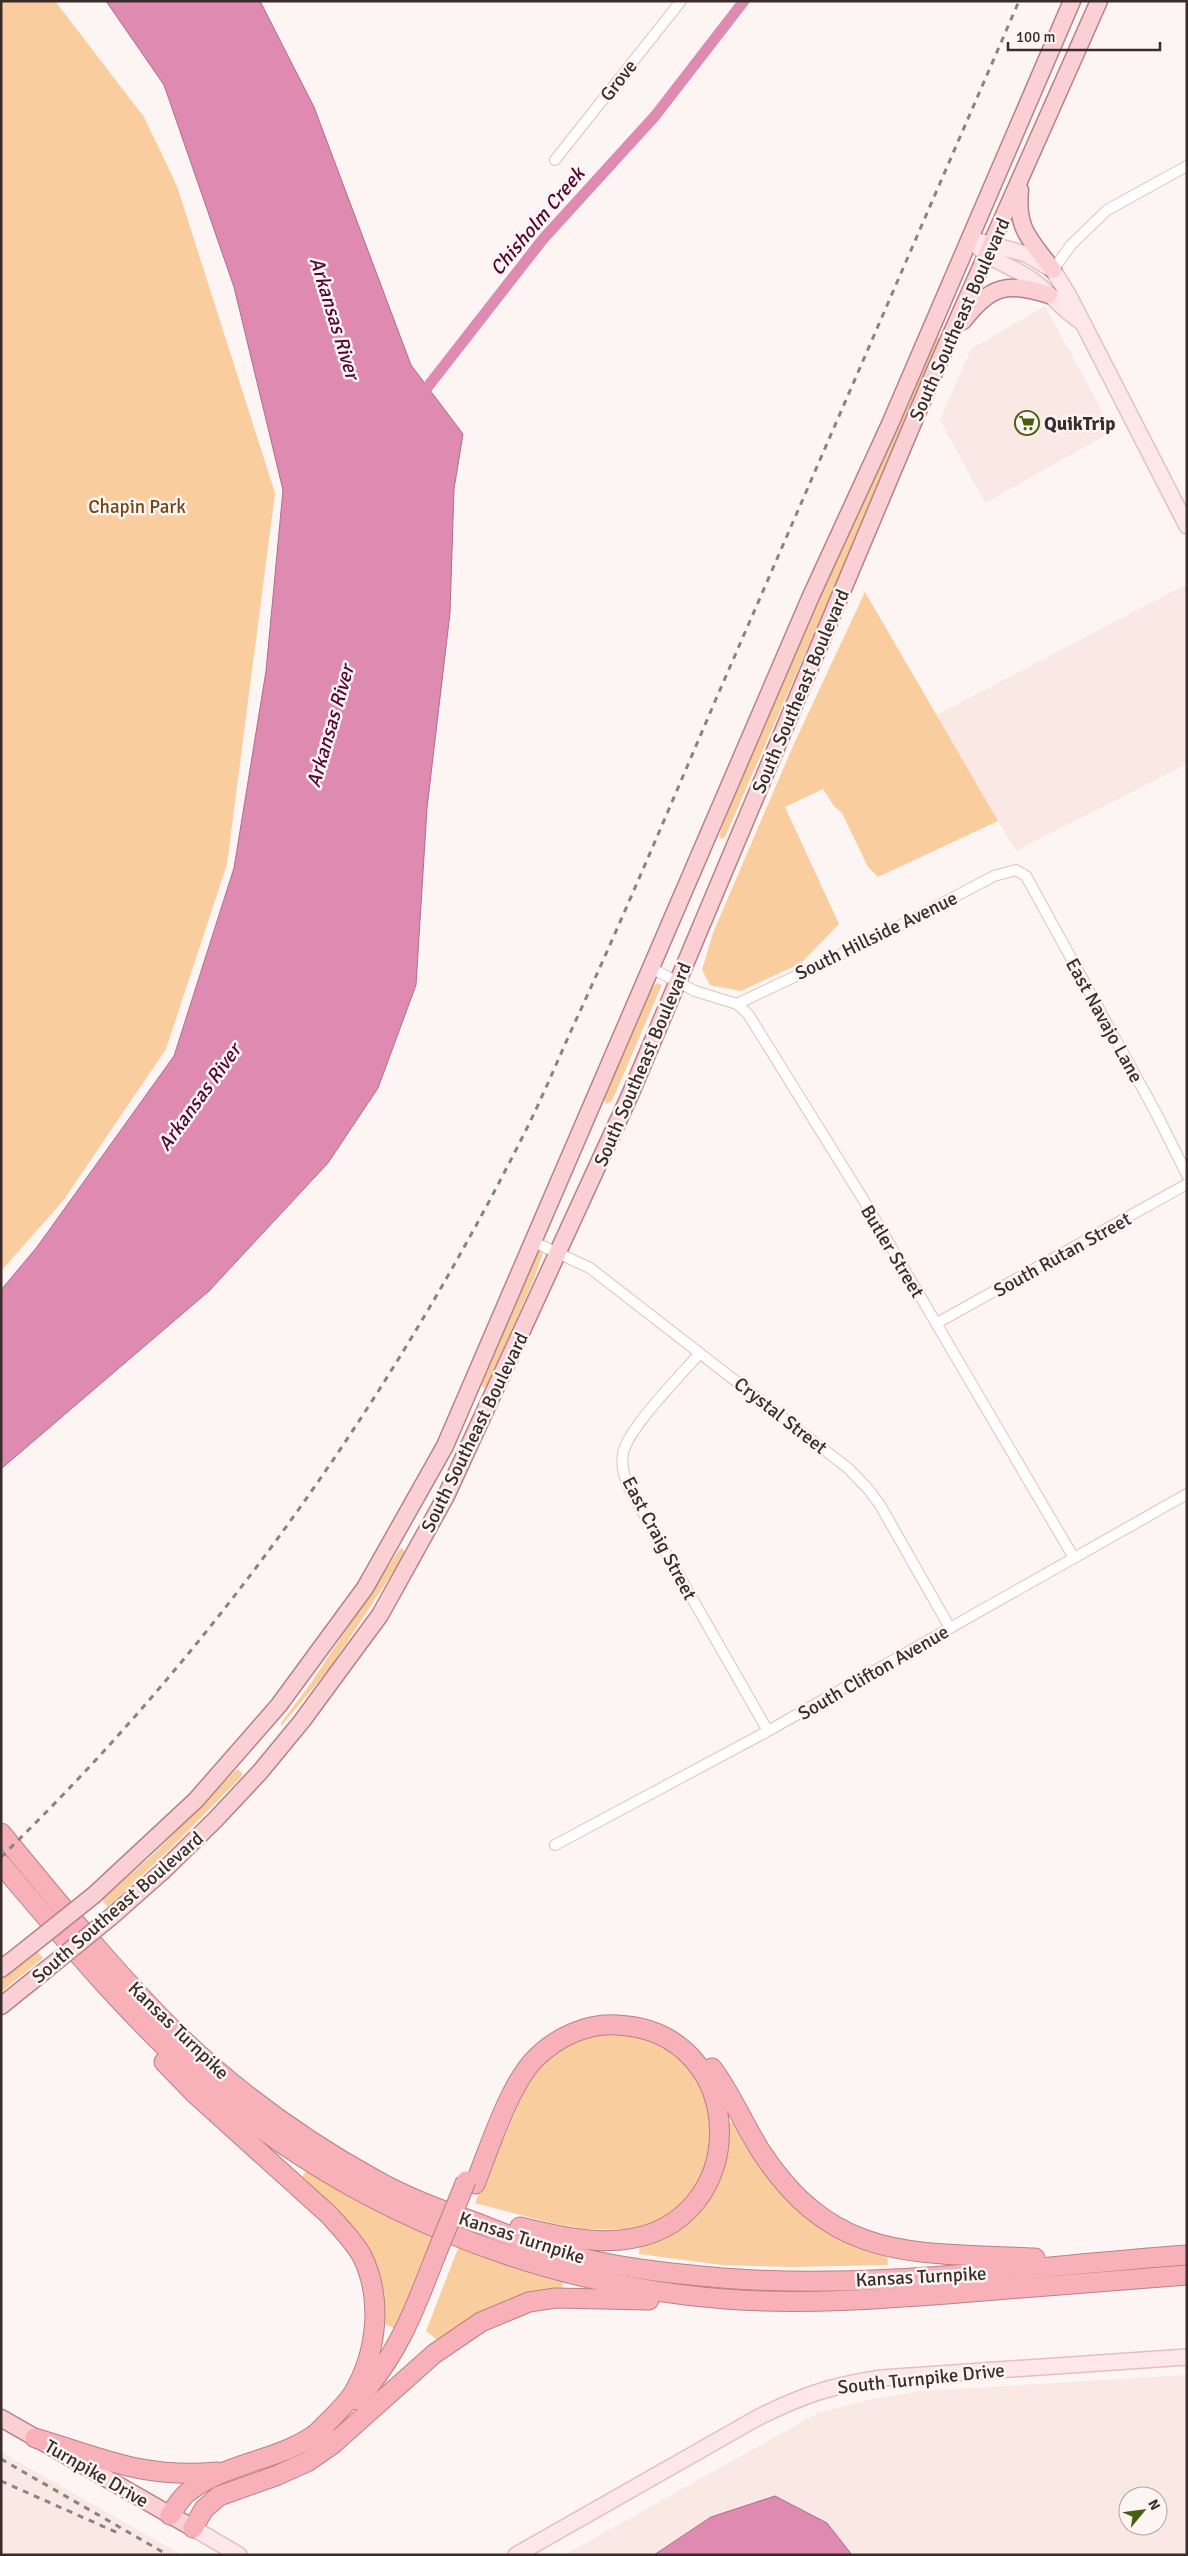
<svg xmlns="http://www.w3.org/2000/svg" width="1188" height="2556" viewBox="0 0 1188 2556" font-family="Signika,sans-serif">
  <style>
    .built { fill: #fae8e4; fill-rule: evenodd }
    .green { fill: #f9cd9e }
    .water { fill: #df8ab0; stroke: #ae6e88 }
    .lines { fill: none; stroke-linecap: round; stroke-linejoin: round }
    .canal { stroke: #df8ab0; stroke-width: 11 }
    .street-casing { stroke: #e4c0ba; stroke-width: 12 }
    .secondary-casing { stroke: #e4c0ba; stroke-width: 18 }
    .primary-casing { stroke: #b68287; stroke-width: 19 }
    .highway-casing { stroke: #b68287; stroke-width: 21 }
    .street { stroke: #fff; stroke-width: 10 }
    .secondary { stroke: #fde7ea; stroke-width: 15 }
    .primary { stroke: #fbd0d5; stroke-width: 16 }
    .highway { stroke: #f8b0b9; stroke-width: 19 }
    .rail { stroke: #8d8280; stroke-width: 3; stroke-dasharray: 6 6; stroke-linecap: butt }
    .primary-bridge-casing { stroke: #b68287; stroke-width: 19; stroke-linecap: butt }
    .highway-bridge-casing { stroke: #b68287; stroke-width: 21; stroke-linecap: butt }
    .primary-bridge { stroke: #fbd0d5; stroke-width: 16 }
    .highway-bridge { stroke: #f8b0b9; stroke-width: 19 }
    .labels { text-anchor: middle; stroke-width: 5; stroke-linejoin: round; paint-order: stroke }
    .street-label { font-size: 19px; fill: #3a2c2a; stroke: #fdf5f4 }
    .poi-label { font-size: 19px; font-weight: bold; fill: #3a2c2a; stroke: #fdf5f4; text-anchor: start }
    .park-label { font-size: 19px; fill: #704711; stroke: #fdf5f4 }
    .water-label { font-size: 20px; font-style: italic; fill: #520532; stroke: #fdf5f4 }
  </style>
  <rect width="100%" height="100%" fill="#fdf5f4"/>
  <g class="built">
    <polygon points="1045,306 1113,431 985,503 940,420 971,349"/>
    <polygon points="1187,584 1187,764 1016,851 935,716"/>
    <path d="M1187,2375v180h-623l254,-142 55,-14 47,-8zM1128,2496h30v30h-30z"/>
    <polygon points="1,2452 182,2555 1,2555"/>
  </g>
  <g class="green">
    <polygon points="1,1 55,1 144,117 177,186 275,493 227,864 166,1049 63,1201 1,1271"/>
    <polygon points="933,335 942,340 725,837 722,839 719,837 724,820"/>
    <polygon points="865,592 998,821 878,877 868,867 842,813 834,806 823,789 785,807 839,924 801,963 741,991 710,985 702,970 713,933 793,746"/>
    <polygon points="657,983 662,985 661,987 612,1101 606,1104 603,1097 650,990"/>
    <polygon points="540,1250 543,1253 534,1279 488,1384 484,1388 480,1383 536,1253"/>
    <polygon points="402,1548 405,1552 401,1560 330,1668 281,1726 281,1723 311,1683 399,1550"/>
    <polygon points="236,1770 239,1770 242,1773 242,1776 168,1851 108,1907 102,1900 157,1851"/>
    <polygon points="38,1952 43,1958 1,1992 1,1980"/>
    <polygon points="602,2032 641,2034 682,2058 712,2105 711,2159 688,2199 655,2223 631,2229 585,2229 551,2223 475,2203 524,2092 538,2068 568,2044"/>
    <path d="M737,2122l41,60 109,72 1,11 -97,2 -69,-2 -83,-11 1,-11c19,-12 42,-21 60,-35 21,-17 30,-60 29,-85z"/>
    <polygon points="308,2169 371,2208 440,2237 399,2331 383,2323 383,2298 301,2178"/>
    <polygon points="459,2246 527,2271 564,2280 561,2291 441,2343 426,2331"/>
  </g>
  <g class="water">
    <polygon points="106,1 260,1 314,107 411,365 463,434 454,489 450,613 427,808 416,985 378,1088 328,1163 209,1291 1,1469 1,1290 37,1247 174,1056 234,868 266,671 283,490 234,287 164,85"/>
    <polygon points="775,2496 827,2523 852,2555 654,2555 711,2517"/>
  </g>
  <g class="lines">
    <polyline class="canal" points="419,398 543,239 655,116 744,1"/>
    <defs>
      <g id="street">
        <polyline points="555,160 681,1"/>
        <polyline points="1053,270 1071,245 1107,210 1187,166"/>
        <polyline points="651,968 695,991 737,1004 748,1014 863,1199 1074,1558"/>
        <polyline points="737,1004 886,933 994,876 1016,870 1026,876 1156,1113 1187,1175"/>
        <polyline points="534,1242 590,1268 849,1469 869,1490 880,1505 950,1628"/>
        <polyline points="937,1323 1187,1184"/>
        <path d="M700,1353c-17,20 -74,77 -77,101 -2,12 1,23 6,34l139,243"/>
        <polyline points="555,1845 768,1731 1187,1494"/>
      </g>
      <g id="secondary">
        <polyline points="970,239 1026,254 1053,270 1069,296 1187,526"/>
        <path d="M977,246c17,17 41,22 59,37 16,12 27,27 44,38"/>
        <polyline points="193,2528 239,2555"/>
        <path d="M516,2555l241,-137c46,-23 73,-32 124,-40l306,-21"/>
      </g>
      <g id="primary">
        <path d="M1020,190c-4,40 10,49 33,80"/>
        <path d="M963,321c27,-35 44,-40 86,-26"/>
        <polyline points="94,1895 196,1800 279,1705 365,1588 445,1446 811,596 890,424 1072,1"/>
        <polyline points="111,1917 163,1871 215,1820 260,1772 302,1721 380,1615 446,1496 630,1095 934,373 1099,1"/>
        <polyline points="1,1969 29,1947"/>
        <polyline points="1,2006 47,1969"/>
        <polyline points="1,2418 193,2528"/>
      </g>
      <g id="highway">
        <path d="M1,1833c57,69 114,140 178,203 57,55 126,105 195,143 33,19 70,32 106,45 37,15 76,29 115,37 42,9 85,13 127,17 154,12 312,-12 465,-23"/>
        <path d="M1,1864c62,73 123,147 195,212 145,130 336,208 529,223 77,6 157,0 234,-6 76,-6 152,-12 228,-18"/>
        <path d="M164,2062l30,31 134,121c12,13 25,26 34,42 21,42 15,96 -8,136 -10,16 -27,30 -39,43"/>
        <path d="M712,2068c19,25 31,55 48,82 74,114 155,102 275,108"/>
        <path d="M475,2184c14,-35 35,-101 61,-126 21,-21 51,-35 81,-33 134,6 138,202 4,215 -34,3 -69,-5 -101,-13"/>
        <path d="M357,2400c39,-41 58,-91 78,-143"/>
        <path d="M35,2438c68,20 108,41 182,34"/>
        <path d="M170,2515c5,-7 10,-16 17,-22 41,-33 97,-31 138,-66"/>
        <polyline points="193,2528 204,2509 219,2496 278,2475 307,2462 333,2444 434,2354 481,2322 529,2302 556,2298 649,2300"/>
      </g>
    </defs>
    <use href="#street" class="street-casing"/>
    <use href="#secondary" class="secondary-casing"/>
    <use href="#primary" class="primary-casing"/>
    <use href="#highway" class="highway-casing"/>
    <use href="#street" class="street"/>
    <use href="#secondary" class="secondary"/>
    <use href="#primary" class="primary"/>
    <use href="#highway" class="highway"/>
    <g class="rail">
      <path d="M1,1857c213,-206 386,-452 520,-717 18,-35 33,-71 49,-107 51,-110 98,-222 146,-334 101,-232 202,-465 303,-698"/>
      <polyline points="1,2459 168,2555"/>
      <polyline points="1,2481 118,2533"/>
    </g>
    <defs>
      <g id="primary-bridge">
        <polyline points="29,1947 94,1895"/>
        <polyline points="47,1969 111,1917"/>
      </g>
      <polyline id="highway-bridge" points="435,2257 466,2181"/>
    </defs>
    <use href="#primary-bridge" class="primary-bridge-casing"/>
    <use href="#highway-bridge" class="highway-bridge-casing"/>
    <use href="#primary-bridge" class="primary-bridge"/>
    <use href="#highway-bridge" class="highway-bridge"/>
  </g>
  <defs>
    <symbol id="supermarket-ring" viewBox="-11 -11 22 22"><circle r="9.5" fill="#fdf5f4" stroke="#466010" stroke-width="1.5"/><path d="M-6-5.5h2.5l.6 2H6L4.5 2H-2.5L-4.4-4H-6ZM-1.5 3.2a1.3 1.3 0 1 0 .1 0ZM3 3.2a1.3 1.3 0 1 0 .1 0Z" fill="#466010"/></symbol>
  </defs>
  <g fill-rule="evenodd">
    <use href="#supermarket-ring" x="1013" y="409" width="28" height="28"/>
  </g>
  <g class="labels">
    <g class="street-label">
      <text transform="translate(618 80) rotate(-52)" y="7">Grove</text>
      <text transform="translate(959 319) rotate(-66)" y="7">South Southeast Boulevard</text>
      <text transform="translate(800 691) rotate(-67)" y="7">South Southeast Boulevard</text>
      <text transform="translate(876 935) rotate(-26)" y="7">South Hillside Avenue</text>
      <text transform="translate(1105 1020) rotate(61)" y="7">East Navajo Lane</text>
      <text transform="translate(642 1064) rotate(-67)" y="7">South Southeast Boulevard</text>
      <text transform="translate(893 1251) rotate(59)" y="7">Butler Street</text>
      <text transform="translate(1062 1254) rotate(-29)" y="7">South Rutan Street</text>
      <text transform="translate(781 1415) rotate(38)" y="7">Crystal Street</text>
      <text transform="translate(474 1432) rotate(-64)" y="7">South Southeast Boulevard</text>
      <text transform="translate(660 1538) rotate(62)" y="7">East Craig Street</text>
      <text transform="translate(873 1672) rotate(-30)" y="7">South Clifton Avenue</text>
      <text transform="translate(117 1907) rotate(-41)" y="7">South Southeast Boulevard</text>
      <text transform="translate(179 2030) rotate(44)" y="7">Kansas Turnpike</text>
      <text transform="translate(522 2237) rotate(18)" y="7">Kansas Turnpike</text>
      <text transform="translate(921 2276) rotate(-3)" y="7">Kansas Turnpike</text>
      <text transform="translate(921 2378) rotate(-6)" y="7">South Turnpike Drive</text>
      <text transform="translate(97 2473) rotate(30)" y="7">Turnpike Drive</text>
    </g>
    <g class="poi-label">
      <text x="1044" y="430">QuikTrip</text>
    </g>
    <g class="park-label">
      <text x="137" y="513">Chapin Park</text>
    </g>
    <g class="water-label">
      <text transform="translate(537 221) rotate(-50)" y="7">Chisholm Creek</text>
      <text transform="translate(335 318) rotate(73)" y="7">Arkansas River</text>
      <text transform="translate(330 726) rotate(-74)" y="7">Arkansas River</text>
      <text transform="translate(199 1097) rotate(-54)" y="7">Arkansas River</text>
    </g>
  </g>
  <rect width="1188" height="2556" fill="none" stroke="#3a2c2a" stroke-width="5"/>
  <g transform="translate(1143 2511) rotate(61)"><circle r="24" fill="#fdf5f4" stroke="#afa5a3"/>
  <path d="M0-4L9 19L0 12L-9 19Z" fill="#466010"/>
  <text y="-8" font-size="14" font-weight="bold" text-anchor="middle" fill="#3a2c2a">N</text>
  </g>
  <path d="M1008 42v8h152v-8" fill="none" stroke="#3a2c2a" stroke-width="2.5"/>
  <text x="1016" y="42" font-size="15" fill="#3a2c2a" stroke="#fdf5f4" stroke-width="4" paint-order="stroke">100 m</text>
</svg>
